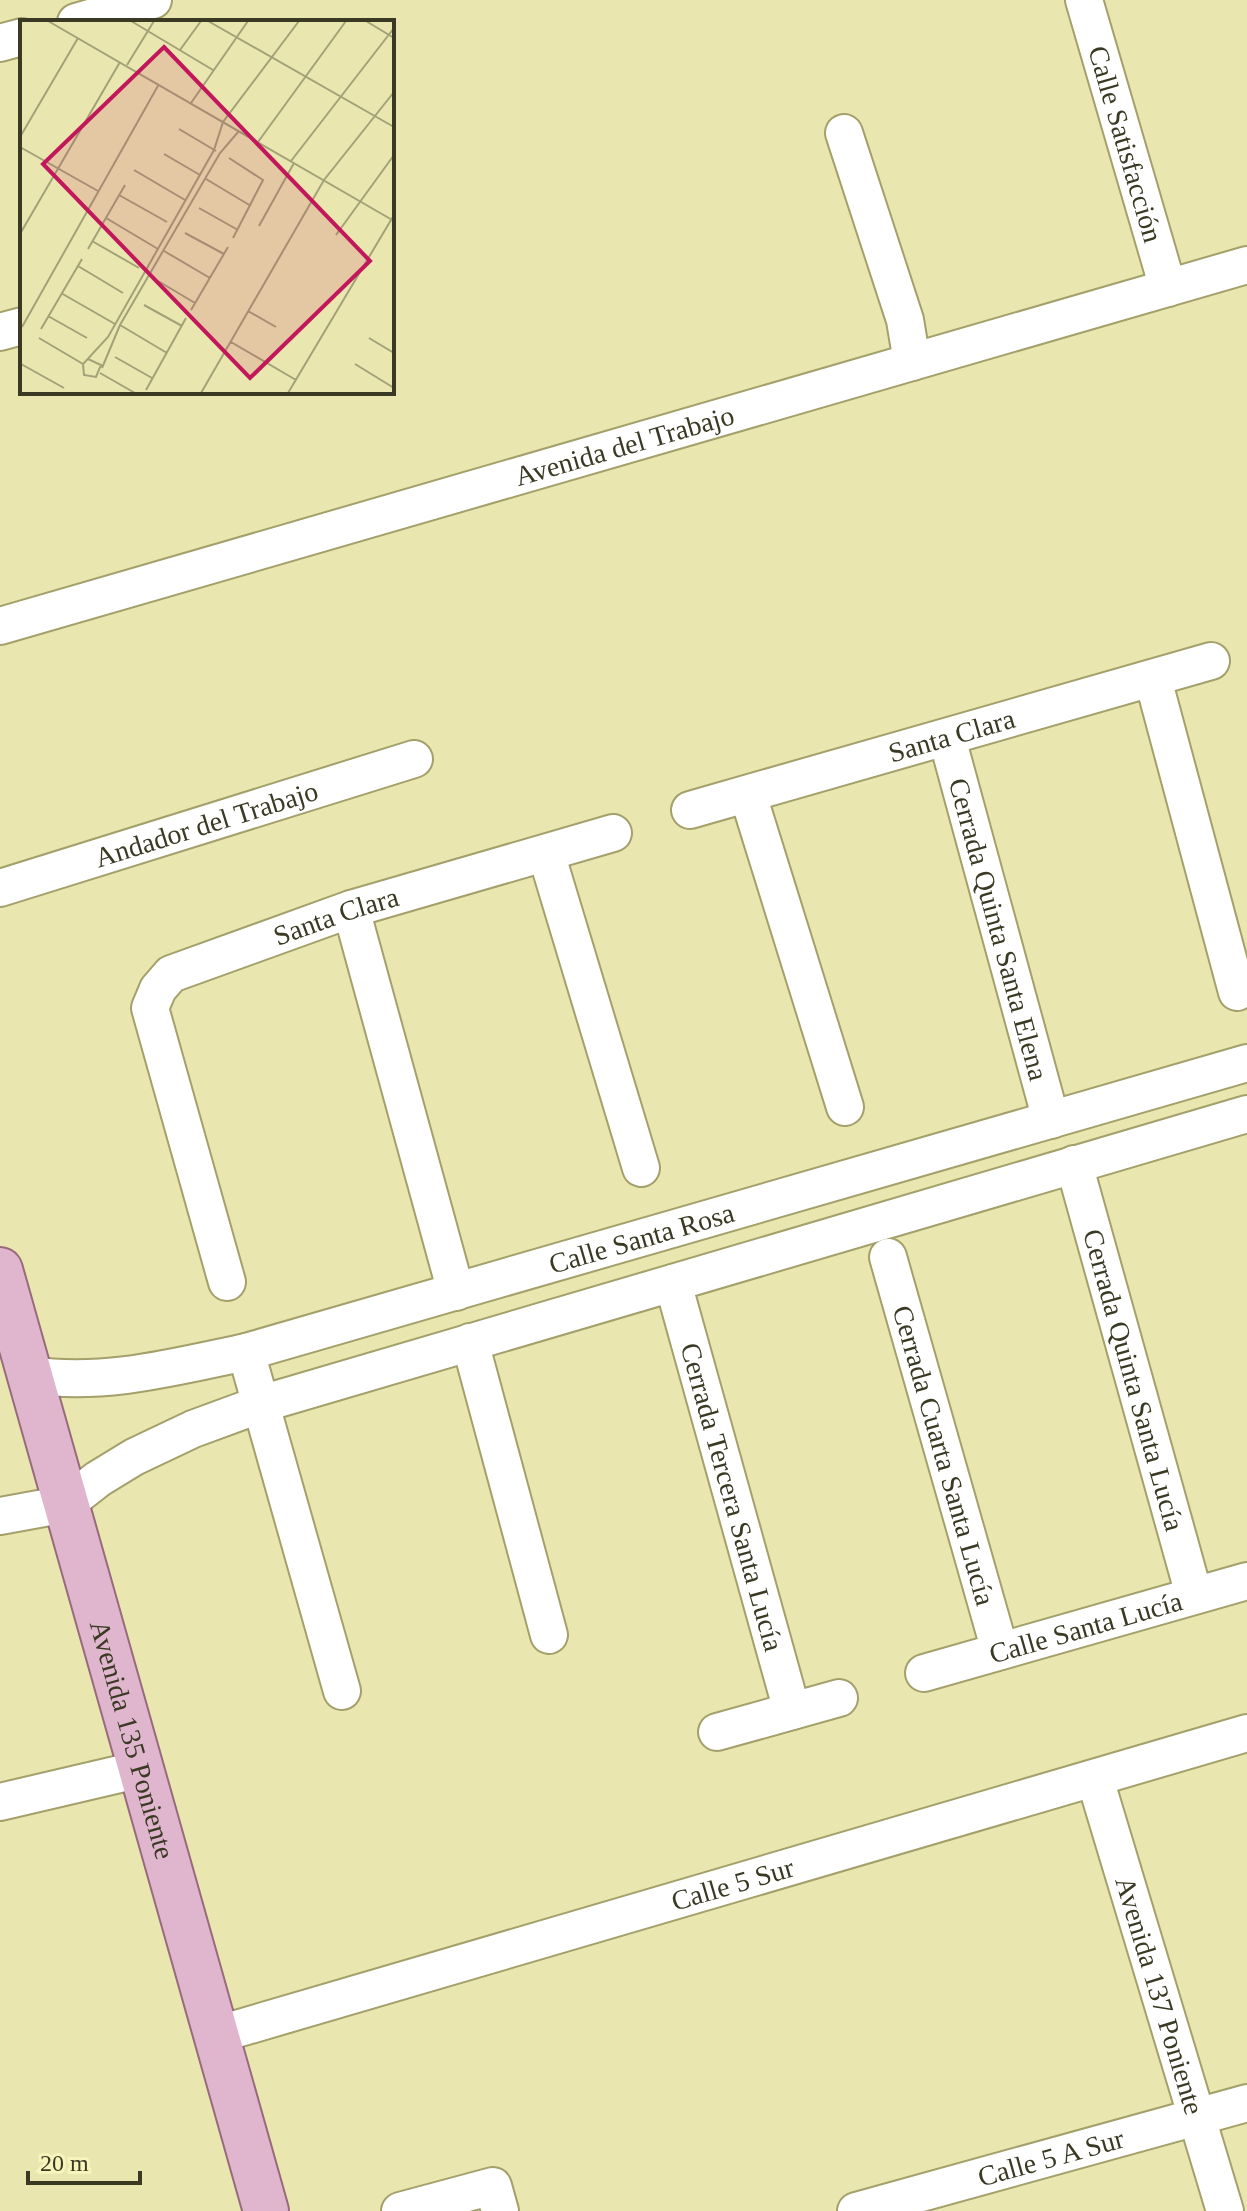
<svg xmlns="http://www.w3.org/2000/svg" width="1247" height="2211" viewBox="0 0 1247 2211" font-family="Georgia,serif">
  <style>
    .lines { fill: none; stroke-linecap: round; stroke-linejoin: round }
    .minor-casing { stroke: #a3a06b; stroke-width: 40 }
    .major-casing { stroke: #986b7c; stroke-width: 48 }
    .minor { stroke: #fff; stroke-width: 36 }
    .major { stroke: #dfb6cd; stroke-width: 44 }
    .labels { text-anchor: middle; stroke-width: 6; stroke-linejoin: round; paint-order: stroke }
    .street-label { font-size: 28px; fill: #3a3923; stroke: #f7f4bc }
    .inset-road { fill: none; stroke: #a3a177; stroke-width: 2 }
    .view { fill: #c2185b; fill-opacity: 0.15; stroke: #c2185b; stroke-width: 4 }
    .inset-edge { fill: none; stroke: #3a3923; stroke-width: 4 }
  </style>
  <rect width="100%" height="100%" fill="#e9e7af"/>
  <g class="lines">
    <defs>
      <g id="minor">
        <path id="s1" d="M1084,0l84,288"/>
        <polyline points="76,22 153,0"/>
        <polyline points="0,43 22,37"/>
        <polyline points="844,133 905,320 912,362"/>
        <polyline points="0,332 22,326"/>
        <path id="s2" d="M0,626l1247,-361"/>
        <polyline points="1153,679 1237,992"/>
        <path id="s3" d="M947,738l104,382"/>
        <polyline points="748,795 845,1107"/>
        <path id="s4" d="M690,810l521,-149"/>
        <polyline points="546,853 641,1168"/>
        <path id="s5" d="M0,888l414,-129"/>
        <polyline points="351,909 456,1292"/>
        <path id="s6" d="M1074,1164l120,431"/>
        <path id="s7" d="M888,1257l112,394"/>
        <path id="s8" d="M227,1282l-77,-274 8,-19 13,-15 180,-65 262,-76"/>
        <path id="s9" d="M673,1283l119,428"/>
        <polyline points="470,1342 549,1635"/>
        <polyline points="246,1352 342,1691"/>
        <path id="s10" d="M30,1375c74,11 144,-8 216,-23l1001,-289"/>
        <polyline points="0,1516 66,1504 98,1479 134,1457 193,1429 261,1404 1247,1114"/>
        <path id="s11" d="M924,1673l323,-92"/>
        <polyline points="717,1732 839,1698"/>
        <path id="s12" d="M1095,1779l130,432"/>
        <polyline points="0,1802 141,1769"/>
        <path id="s13" d="M216,2035l1031,-302"/>
        <polyline points="400,2211 493,2186 500,2211"/>
        <path id="s14" d="M856,2211l391,-108"/>
      </g>
      <g id="major">
        <path id="s15" d="M0,1270l266,941"/>
      </g>
    </defs>
    <use href="#minor" class="minor-casing"/>
    <use href="#major" class="major-casing"/>
    <use href="#minor" class="minor"/>
    <use href="#major" class="major"/>
  </g>
  <g class="labels">
    <g class="street-label">
      <text dy="10" stroke="none"><textPath href="#s1" startOffset="150">Calle Satisfacción</textPath></text>
      <text dy="10" stroke="none"><textPath href="#s2" startOffset="650">Avenida del Trabajo</textPath></text>
      <text dy="10" stroke="none"><textPath href="#s4" startOffset="272">Santa Clara</textPath></text>
      <text dy="10" stroke="none"><textPath href="#s5" startOffset="216">Andador del Trabajo</textPath></text>
      <text dy="10" stroke="none"><textPath href="#s8" startOffset="500">Santa Clara</textPath></text>
      <text dy="10" stroke="none"><textPath href="#s3" startOffset="198">Cerrada Quinta Santa Elena</textPath></text>
      <text dy="10" stroke="none"><textPath href="#s10" startOffset="630">Calle Santa Rosa</textPath></text>
      <text dy="10" stroke="none"><textPath href="#s6" startOffset="224">Cerrada Quinta Santa Lucía</textPath></text>
      <text dy="10" stroke="none"><textPath href="#s7" startOffset="206">Cerrada Cuarta Santa Lucía</textPath></text>
      <text dy="10" stroke="none"><textPath href="#s9" startOffset="222">Cerrada Tercera Santa Lucía</textPath></text>
      <text dy="10" stroke="none"><textPath href="#s11" startOffset="168">Calle Santa Lucía</textPath></text>
      <text dy="10" stroke="none"><textPath href="#s15" startOffset="488">Avenida 135 Poniente</textPath></text>
      <text dy="10" stroke="none"><textPath href="#s13" startOffset="538">Calle 5 Sur</textPath></text>
      <text dy="10" stroke="none"><textPath href="#s12" startOffset="226">Avenida 137 Poniente</textPath></text>
      <text dy="10" stroke="none"><textPath href="#s14" startOffset="202">Calle 5 A Sur</textPath></text>
    </g>
  </g>
  <g transform="translate(20 20)">
    <rect width="374" height="374" fill="#e9e7af"/>
    <path class="inset-road" d="M28,1l346,200M111,1l82,49M188,1l186,106M346,1l28,17M160,30l21,-29M107,45l27,-44M171,83l57,-82M159,109l37,22M0,117l58,-99M238,122l88,-121M0,127l78,44M144,134l36,21M209,138l34,22 -30,58M271,141l103,-133M114,150l51,30M186,159l45,27M99,175l48,27M179,188l39,22M86,198l52,31M239,206l35,-63M165,213l39,21M0,214l100,-172M316,215l58,-80M72,221l47,27M68,229l37,-64M144,231l46,27M58,246l45,27M138,261l37,22M41,273l54,31M124,285l38,21M171,290l37,-63M228,291l28,16M28,296l39,22M100,305l47,28M2,307l137,-243M21,309l41,-70M19,318l44,26M349,318l25,15M211,322l65,38M95,337l37,21M68,339l13,6 -5,12 -12,-2 -1,-11 25,-27 106,-187 9,-28 76,-101M1,344l43,24M335,344l39,24M82,348l18,-43 100,-172 19,-22M80,353l35,20M126,370l40,-72M181,373l123,-213 70,-88M268,373l106,-178"/>
    <path class="view" d="M144,27l206,214 -120,117 -207,-214z"/>
    <rect width="374" height="374" class="inset-edge"/>
  </g>
  <path d="M28 2171v12h112v-12" fill="none" stroke="#3a3923" stroke-width="4"/>
  <text x="40" y="2171" font-size="24" fill="#3a3923" stroke="#f7f4bc" stroke-width="6" paint-order="stroke">20 m</text>
</svg>
